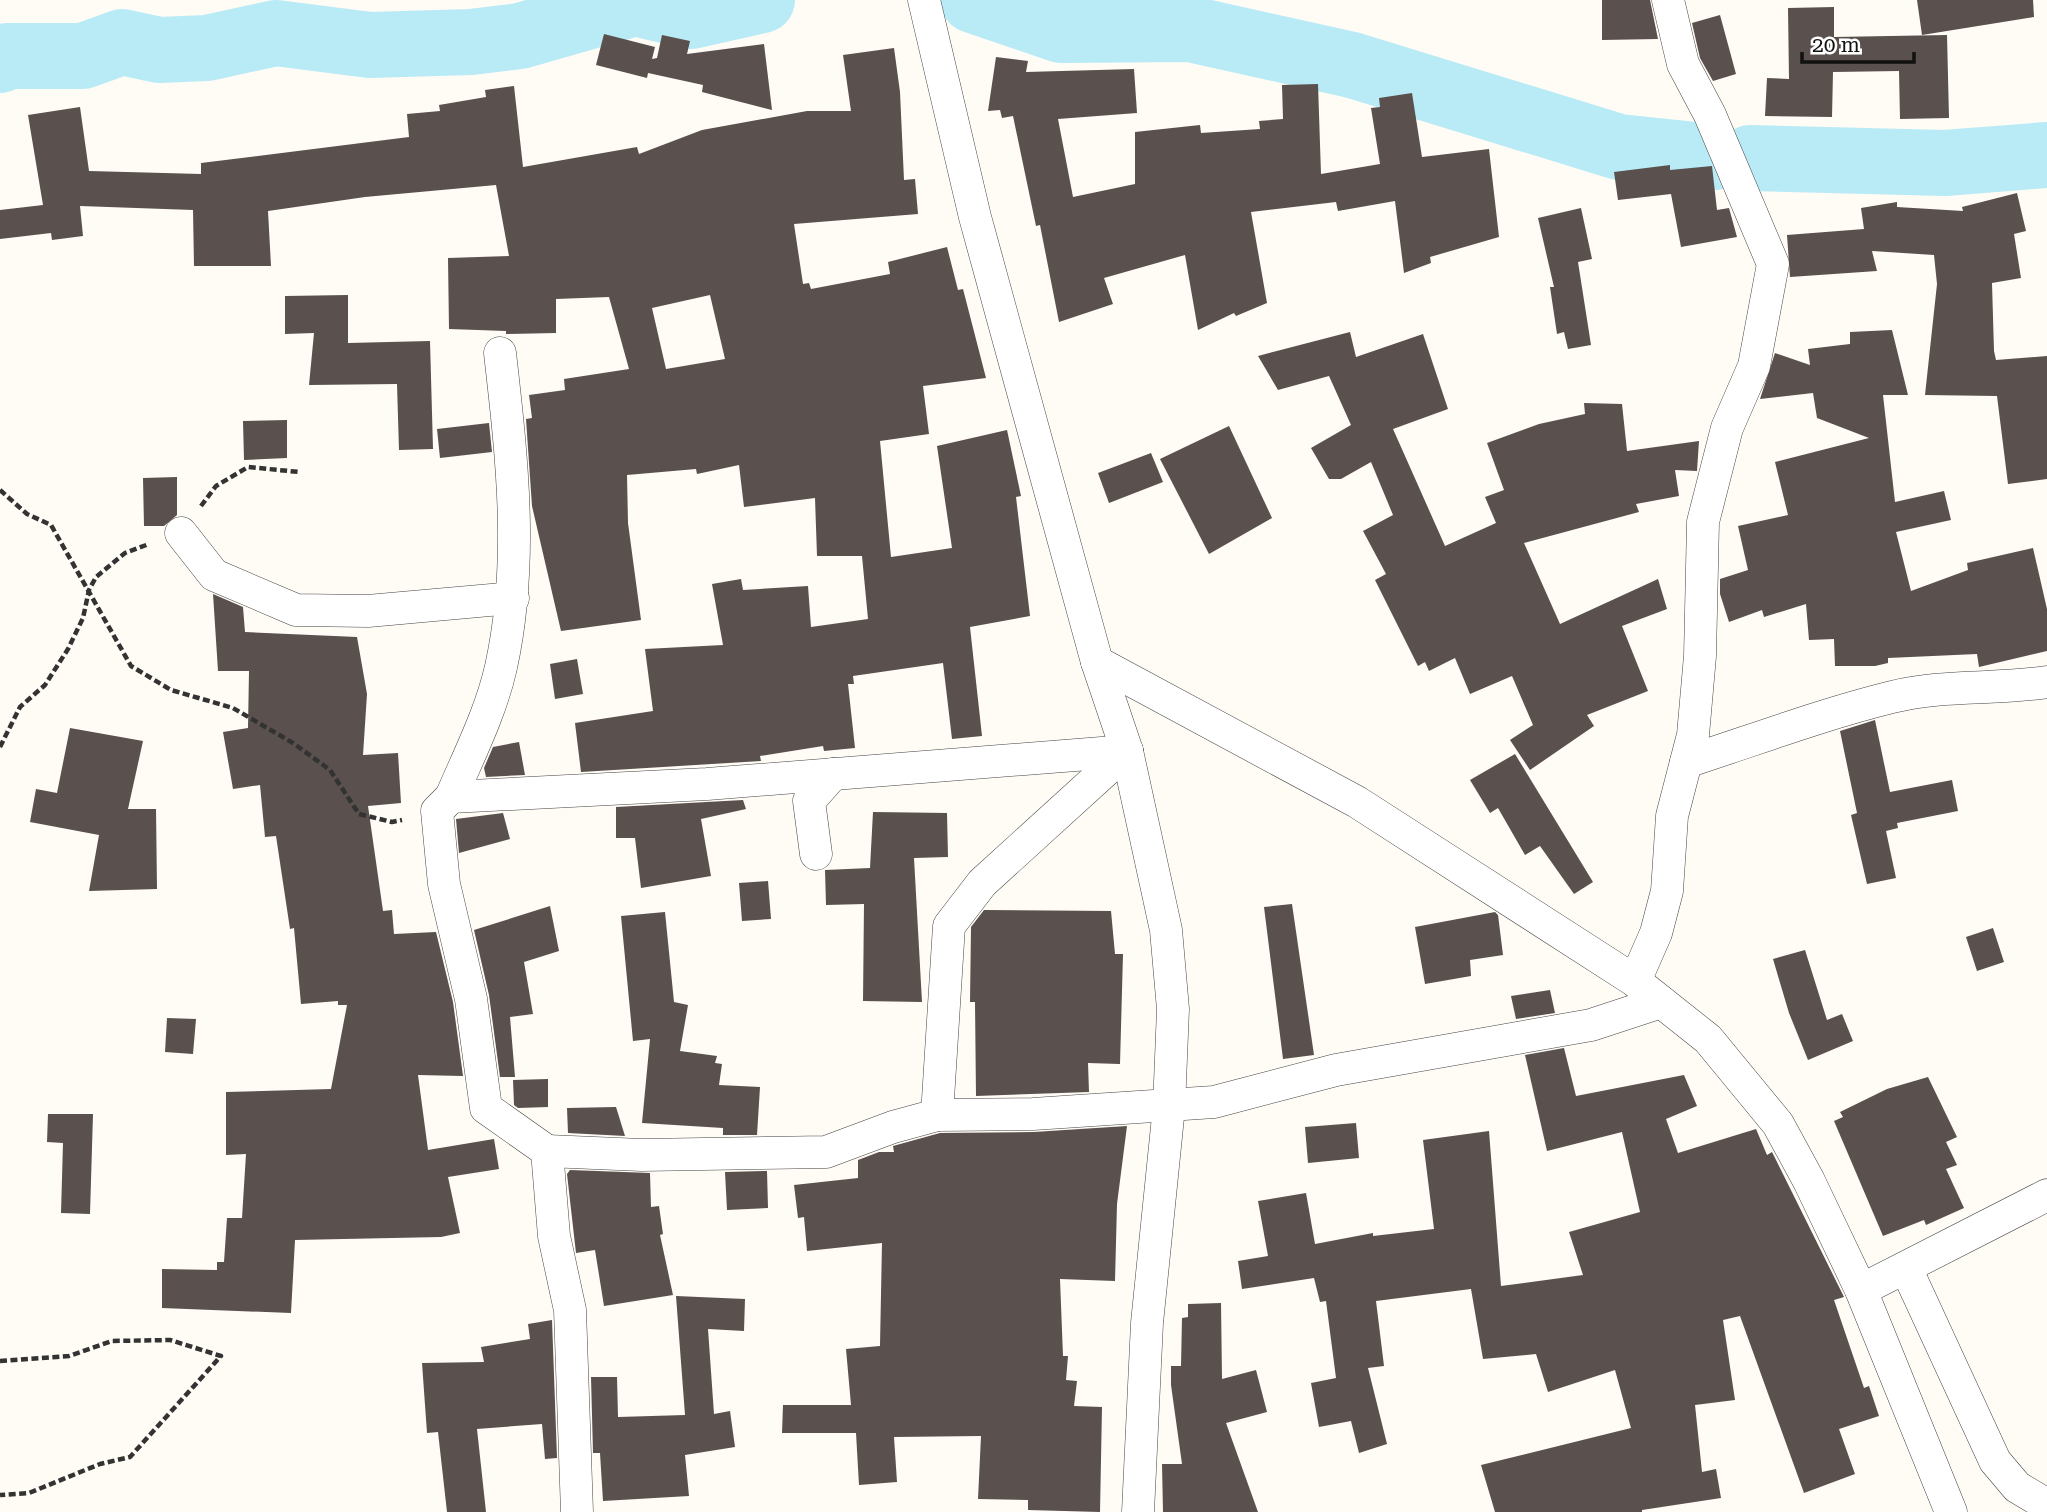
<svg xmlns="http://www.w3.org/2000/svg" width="2047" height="1512" viewBox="0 0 2047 1512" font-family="'Roboto Serif',serif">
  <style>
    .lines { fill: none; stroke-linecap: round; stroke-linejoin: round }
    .river { stroke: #b9ebf6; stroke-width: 66 }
    .building { fill: #5a504d; fill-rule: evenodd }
    .street-casing { stroke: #444; stroke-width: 33 }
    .path { stroke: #333; stroke-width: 4.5; stroke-dasharray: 7 3.5; stroke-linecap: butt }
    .street { stroke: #fff; stroke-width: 32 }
  </style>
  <rect width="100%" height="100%" fill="#fffbf5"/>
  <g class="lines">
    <g class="river">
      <polyline points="973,0 1061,30 1190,29 1352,65 1619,147 1715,157"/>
      <polyline points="0,60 7,56 83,56 122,42 159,50 207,48 276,33 370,45 471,42 520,36 635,3 691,16 762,0"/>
      <polyline points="1750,158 1945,163 2047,155"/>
    </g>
  </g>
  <g class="building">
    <polygon points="1602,0 1650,0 1658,39 1602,40"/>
    <polygon points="1917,0 2033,0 2034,17 1922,35"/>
    <polygon points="1834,7 1834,37 1947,35 1949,118 1900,119 1899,71 1833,72 1832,117 1765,116 1767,78 1789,79 1788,8"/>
    <polygon points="1720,15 1736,74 1713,81 1700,58 1692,23"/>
    <polygon points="604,34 655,47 652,59 657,58 662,35 690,41 687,54 764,44 772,110 702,92 703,85 648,73 647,78 596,65"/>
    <path d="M894,48l6,44 4,88 11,-1 3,35 -124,10 9,60 6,-1 2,6 79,-15 -2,-12 59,-15 11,43 5,-1 23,89 -63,8 6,48 -49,7 11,116 61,-9 -15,-102 70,-16 14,66 -5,1 14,119 -60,11 12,109 -30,3 -9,-76 -90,13 1,8h-6l7,64 -31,3 -1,-5 -63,10 1,5 -180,11 -6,-49 78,-12 -8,-62 78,-4 -11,-61 29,-5 2,11 65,-4 3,41 57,-8 -6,-63h-45l-2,-58 -71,9 -5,-42 -42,9 -1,-5 -69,6 1,48 13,97 -80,11 -29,-125 -6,-87 6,-1 -3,-23 36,-5 -1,-11 65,-10 -20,-72 -53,2v34l-50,1v-3l-57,-2 -1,-71 61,-2 -13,-71 -131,12 -97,14 3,55h-77l-1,-56 -113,-4 3,30 -31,4 -1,-7 -51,6v-29l43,-5 -15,-90 52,-8 9,64 112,3v-11l208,-26 -2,-23 33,-3 -1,-6 47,-8 -1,-7 29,-4 9,81 114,-20 2,7 63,-24 105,-19h44l-8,-56zM710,295l15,64 -59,10 -14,-61z"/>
    <polygon points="996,57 1028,61 1026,72 1134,69 1137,113 1058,119 1073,197 1135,184 1135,132 1200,125 1201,133 1260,129 1259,121 1283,119 1282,85 1318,84 1321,174 1380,164 1371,108 1380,107 1379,98 1412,93 1422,157 1489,149 1499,237 1430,257 1431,263 1404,273 1395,201 1338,211 1336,202 1251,212 1267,303 1236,316 1234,313 1198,330 1185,255 1104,278 1113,304 1059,322 1040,225 1036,226 1013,116 1002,118 1000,110 988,111"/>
    <polygon points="1670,165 1670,170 1712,166 1717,210 1729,208 1737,237 1681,247 1671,194 1618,200 1614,172"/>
    <polygon points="2017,193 2026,231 2014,234 2021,278 1992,283 1994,351 1996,360 2047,356 2047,479 2008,484 1997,396 1925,395 1937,284 1934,255 1872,251 1877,271 1790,277 1787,235 1864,229 1861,208 1897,202 1897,207 1963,211 1962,207"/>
    <polygon points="1581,208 1592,259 1578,262 1591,345 1568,349 1564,332 1557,334 1550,287 1554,287 1538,218"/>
    <polygon points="348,295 348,343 430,341 433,449 399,450 397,384 309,385 314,333 285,334 285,296"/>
    <polygon points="1892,330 1908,395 1883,395 1895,502 1944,491 1951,520 1896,532 1911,591 1968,570 1967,563 2033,548 2047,609 2047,651 1979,667 1977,654 1888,658 1888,663 1875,666 1835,666 1834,639 1809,640 1806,604 1764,617 1762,610 1729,622 1720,594 1720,579 1748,570 1738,526 1788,515 1775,462 1869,438 1817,418 1813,393 1760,399 1775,353 1810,365 1808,349 1850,344 1850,332"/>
    <polygon points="1350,332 1356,357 1423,334 1448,409 1393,429 1445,546 1496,523 1485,497 1504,490 1487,443 1539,424 1585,414 1584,403 1622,404 1627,451 1699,441 1697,471 1675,470 1679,496 1636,504 1639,512 1524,543 1560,624 1658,579 1667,609 1622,626 1648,691 1587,715 1594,726 1530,770 1510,740 1533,725 1512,676 1470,694 1455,658 1429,671 1425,662 1418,666 1375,580 1386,574 1363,531 1393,515 1371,462 1341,479 1329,479 1311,448 1351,425 1329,376 1278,390 1258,356"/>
    <polygon points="287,420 287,458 244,460 243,421"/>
    <polygon points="489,423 492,452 440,458 437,429"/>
    <polygon points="1229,426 1272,518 1209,554 1160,459"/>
    <polygon points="1151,453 1163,482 1109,503 1098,473"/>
    <polygon points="177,477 177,515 164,526 144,526 143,478"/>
    <polygon points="213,594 243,607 245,632 357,637 367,694 363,755 398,753 401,803 368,806 383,911 392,910 394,934 436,932 453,1002 463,1076 418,1075 428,1150 494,1139 499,1169 448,1177 460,1233 441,1237 295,1240 291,1313 162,1308 162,1269 217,1270 217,1262 224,1262 227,1218 242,1218 246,1154 226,1155 226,1092 331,1089 347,1005 338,1005 338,1001 301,1004 294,928 290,929 276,836 265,837 260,785 233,789 223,732 248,728 249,671 218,671"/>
    <polygon points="577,659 583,694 555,699 550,664"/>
    <polygon points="1875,720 1890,792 1952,780 1958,811 1897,823 1898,828 1886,831 1896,878 1867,884 1851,815 1857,813 1840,731"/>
    <polygon points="70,728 143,741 128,809 156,809 157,889 89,891 99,835 30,822 36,789 57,793"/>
    <polygon points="519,742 525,775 486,777 484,768 493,747"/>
    <polygon points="1515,754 1593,882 1574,894 1540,846 1525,855 1498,808 1490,813 1470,780"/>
    <polygon points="743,800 746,809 701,819 711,876 641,888 635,838 616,838 616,807"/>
    <polygon points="873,812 947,813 948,857 914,858 922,1002 863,1001 864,904 826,905 825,870 870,868"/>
    <polygon points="503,813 510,839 459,853 456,819"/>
    <polygon points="768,881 771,919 742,921 739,883"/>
    <polygon points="1292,904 1314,1055 1283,1059 1264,907"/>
    <polygon points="550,906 559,951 524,962 533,1014 510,1017 515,1077 500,1077 489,995 474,930"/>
    <polygon points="984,910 1111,911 1115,954 1123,954 1120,1064 1088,1063 1089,1092 976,1096 975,1002 970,1002 971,927"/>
    <polygon points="665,912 674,1002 688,1005 680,1051 717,1056 715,1063 722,1064 719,1085 760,1087 757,1135 723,1135 723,1128 642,1123 650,1039 633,1041 621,916"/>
    <polygon points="1495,912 1498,915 1503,955 1470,960 1471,976 1425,984 1415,927"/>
    <polygon points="1993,928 2004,962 1977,971 1966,937"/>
    <polygon points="1805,950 1827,1020 1842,1014 1853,1041 1808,1060 1789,1013 1773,959"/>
    <polygon points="1550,990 1555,1013 1516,1019 1511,996"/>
    <polygon points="167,1018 196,1019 193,1054 165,1052"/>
    <polygon points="1564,1048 1576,1096 1684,1075 1697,1106 1666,1119 1678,1153 1756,1129 1767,1155 1772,1152 1844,1297 1834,1300 1864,1388 1869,1386 1879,1416 1839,1429 1855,1474 1804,1493 1740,1316 1723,1320 1735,1400 1695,1405 1702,1472 1716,1469 1721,1498 1642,1510 1642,1512 1495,1512 1481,1465 1631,1428 1615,1370 1548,1392 1536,1354 1483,1359 1471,1289 1376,1301 1384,1366 1368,1368 1387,1444 1359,1453 1351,1421 1319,1427 1311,1383 1336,1378 1326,1301 1320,1302 1314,1278 1242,1289 1238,1261 1268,1256 1258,1201 1306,1193 1315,1244 1373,1233 1373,1236 1434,1229 1423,1140 1489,1131 1501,1286 1583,1275 1569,1232 1640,1212 1622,1132 1547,1151 1525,1055"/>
    <polygon points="1928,1077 1957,1137 1946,1142 1957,1165 1946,1169 1964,1208 1926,1225 1924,1220 1883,1236 1834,1121 1843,1117 1840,1112 1887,1089"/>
    <polygon points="548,1079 548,1107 518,1108 514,1105 513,1080"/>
    <polygon points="616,1107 625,1136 568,1133 567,1108"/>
    <polygon points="48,1114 93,1114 90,1214 61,1213 63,1143 47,1142"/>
    <polygon points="1356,1123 1359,1158 1308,1163 1305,1127"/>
    <polygon points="1127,1126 1117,1204 1115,1281 1060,1279 1063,1356 1068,1356 1066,1380 1077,1381 1074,1406 1102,1407 1100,1512 1028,1510 1028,1500 978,1499 981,1436 894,1437 897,1482 859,1485 856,1433 782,1433 783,1405 851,1405 846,1349 880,1346 882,1243 807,1251 804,1217 798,1218 794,1185 858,1178 858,1160 879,1152 894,1152 893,1146 940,1133 1034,1132"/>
    <polygon points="570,1170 650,1173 651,1207 659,1206 663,1234 660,1235 673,1295 604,1306 595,1250 576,1253 567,1174"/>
    <polygon points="767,1171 768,1208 727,1210 725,1172"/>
    <polygon points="676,1296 745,1299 744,1331 708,1329 714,1414 730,1411 735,1447 685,1455 689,1496 603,1501 600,1453 593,1453 591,1377 617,1377 618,1417 685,1415"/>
    <polygon points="1221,1303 1222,1379 1256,1370 1267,1412 1226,1423 1258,1512 1163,1512 1162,1464 1182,1464 1171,1385 1171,1366 1181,1366 1182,1318 1188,1317 1188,1304"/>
    <polygon points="552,1320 557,1458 545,1459 542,1424 477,1429 486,1512 447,1512 438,1432 427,1433 422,1363 484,1362 481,1347 530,1339 528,1324"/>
  </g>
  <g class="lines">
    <defs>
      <g id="street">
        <polyline points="924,0 975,217 1097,662 1127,751 1166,930 1173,1009 1169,1107 1147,1323 1138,1512"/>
        <polyline points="181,533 214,575 296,610 368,611 513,598"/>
        <polyline points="1097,662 1357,802 1635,981 1708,1039 1778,1124 1809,1181 1861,1290 1951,1512"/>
        <path d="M1686,762c68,-22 137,-48 206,-65 51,-13 104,-7 155,-15"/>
        <path d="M451,797c18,-42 40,-85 50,-130 23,-105 11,-209 -1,-314"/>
        <polyline points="816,854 809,801 833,774"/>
        <polyline points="1635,981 1656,933 1667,891 1672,816 1693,735 1700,656 1703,522 1727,428 1754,366 1773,264 1710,115 1683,64 1668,0"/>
        <polyline points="937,1115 949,926 982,883 1127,751"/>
        <polyline points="547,1151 642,1155 826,1152 893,1127 937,1115 1033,1114 1214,1102 1336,1070 1591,1025 1661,1002"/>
        <polyline points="1906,1268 1995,1461 2017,1487 2047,1505"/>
        <polyline points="1861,1290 2047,1195"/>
        <polyline points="577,1512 570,1310 554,1236 547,1151 486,1108 471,999 444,884 437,811 451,797 707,784 1127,751"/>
      </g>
    </defs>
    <use href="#street" class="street-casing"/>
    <g class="path">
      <polyline points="0,490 27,514 51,525 131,666 171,690 233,708 293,743 330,770 359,814 392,822 402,820"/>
      <polyline points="201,506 216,486 248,467 299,472"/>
      <polyline points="0,747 20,707 45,685 68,649 83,618 89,590 96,577 125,553 149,544"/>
      <polyline points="0,1361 69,1356 112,1341 170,1340 221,1356 130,1457 100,1464 29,1493 0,1495"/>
    </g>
    <use href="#street" class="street"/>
  </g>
  <path d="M1802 52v10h112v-10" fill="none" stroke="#111111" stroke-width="3.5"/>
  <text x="1812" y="52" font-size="21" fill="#111111" stroke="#ffffff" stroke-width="5" paint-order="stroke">20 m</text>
</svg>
